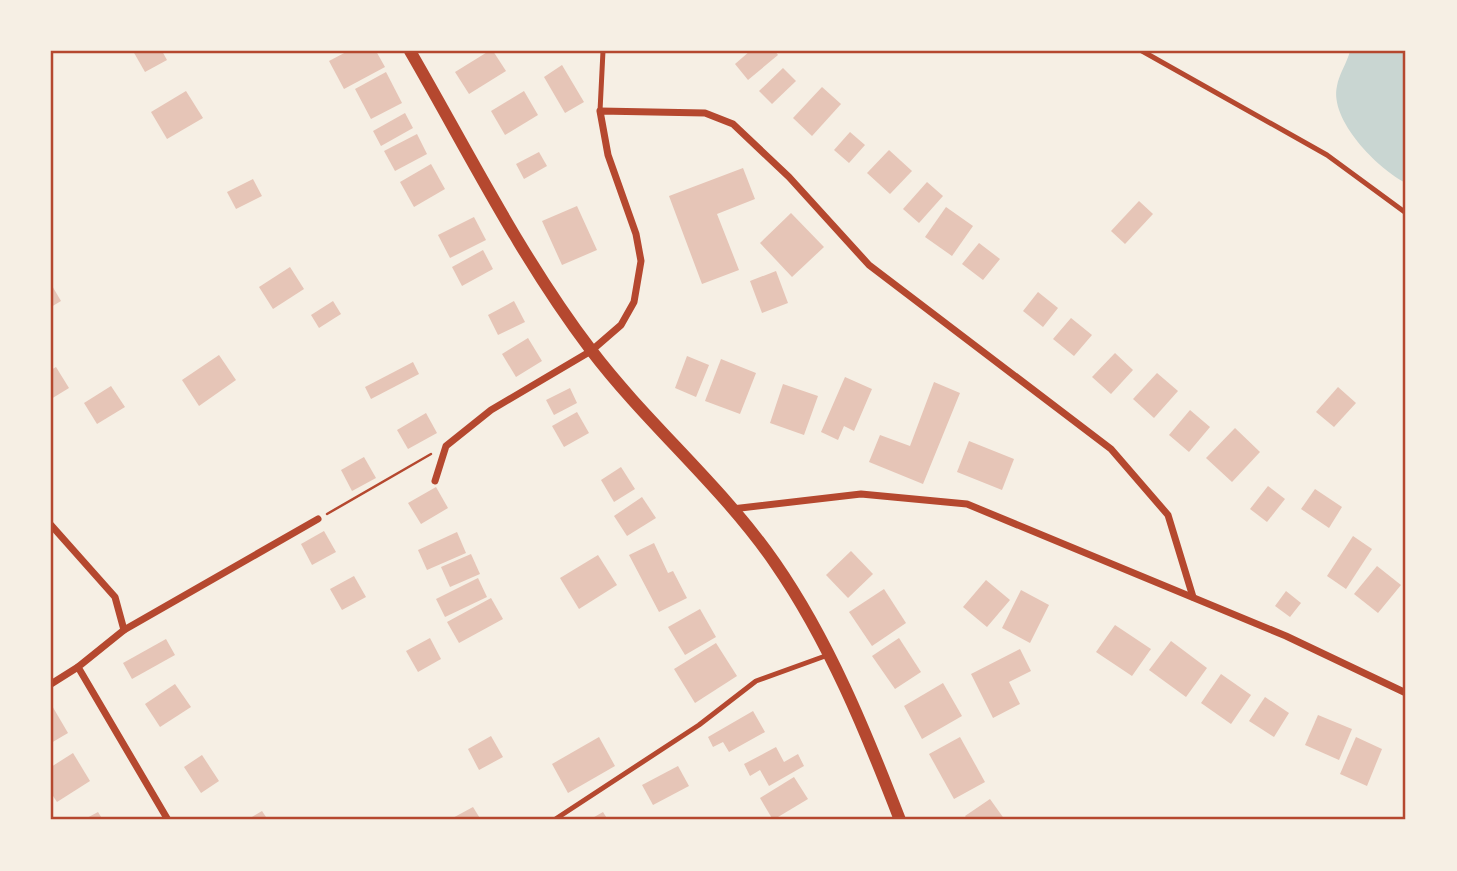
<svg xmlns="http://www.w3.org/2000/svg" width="1457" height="871" viewBox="0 0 1457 871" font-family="Inter,sans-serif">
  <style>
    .water { fill: #c9d6d2 }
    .building { fill: #e6c5b7 }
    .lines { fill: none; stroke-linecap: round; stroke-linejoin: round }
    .path { stroke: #b5482f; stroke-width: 2.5 }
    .service { stroke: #b5482f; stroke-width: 5 }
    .minor { stroke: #b5482f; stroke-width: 7 }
    .tertiary { stroke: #b5482f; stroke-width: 12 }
    .neatline { fill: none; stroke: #b5482f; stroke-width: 2.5 }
  </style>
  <rect width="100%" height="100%" fill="#f6efe4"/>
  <path class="water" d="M1350,51h56v132c-28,-14 -77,-63 -69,-97 2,-12 10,-23 13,-35z"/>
  <g class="building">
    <polygon points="133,51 162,51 167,60 145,72"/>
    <polygon points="348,51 376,51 385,67 344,89 329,61"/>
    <polygon points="489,51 493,51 506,71 469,94 455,72"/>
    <polygon points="750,51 775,51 778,55 748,80 735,64"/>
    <polygon points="562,65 584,102 565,113 544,77"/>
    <polygon points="783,68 796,81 772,104 759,91"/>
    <polygon points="386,72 402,103 371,119 355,89"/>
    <polygon points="822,87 841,104 812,136 793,118"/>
    <polygon points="186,91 203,118 167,139 151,112"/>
    <polygon points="524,91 538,115 505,135 491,111"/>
    <polygon points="405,113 413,128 381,146 373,131"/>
    <polygon points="850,132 865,145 849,163 834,150"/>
    <polygon points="417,134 427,154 395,171 384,151"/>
    <polygon points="889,150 912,171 890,194 867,173"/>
    <polygon points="539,152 547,166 524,179 516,164"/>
    <polygon points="431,164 445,189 414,207 400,182"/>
    <polygon points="743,168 755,199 717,214 739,270 702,284 669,196"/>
    <polygon points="253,179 262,196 236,209 227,192"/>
    <polygon points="927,182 943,196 919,223 903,209"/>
    <polygon points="1139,201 1153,214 1125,244 1111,231"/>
    <polygon points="577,206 597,250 562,265 542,221"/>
    <polygon points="946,207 973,226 952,256 925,237"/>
    <polygon points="791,213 824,247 792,277 760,243"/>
    <polygon points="474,217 486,240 450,258 438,235"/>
    <polygon points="979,243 1000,259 983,280 962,264"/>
    <polygon points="483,250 493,269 462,286 452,267"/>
    <polygon points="290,267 304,289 273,309 259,287"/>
    <polygon points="776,271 788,303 762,313 750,281"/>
    <polygon points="51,284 61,301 51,307"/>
    <polygon points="1038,292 1058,308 1043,327 1023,311"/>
    <polygon points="333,301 341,314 319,328 311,315"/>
    <polygon points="514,301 525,322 498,335 488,315"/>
    <polygon points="1071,318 1092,335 1074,356 1053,339"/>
    <polygon points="528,338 542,361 516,377 502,354"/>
    <polygon points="1115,353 1133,370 1111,394 1092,377"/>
    <polygon points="219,355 236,380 199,406 182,380"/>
    <polygon points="687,356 709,365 696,397 675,388"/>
    <polygon points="721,359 756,373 740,414 705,401"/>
    <polygon points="413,362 419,374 371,399 365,387"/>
    <polygon points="56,367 69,388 51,399 51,370"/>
    <polygon points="1157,373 1178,391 1154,418 1133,399"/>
    <polygon points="845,377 872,389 854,431 844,426 838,440 821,432"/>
    <polygon points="934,382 960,393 923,484 869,462 880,435 910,446"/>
    <polygon points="783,384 818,396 804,435 770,423"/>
    <polygon points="111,386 125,407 97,424 84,403"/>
    <polygon points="1338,387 1356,403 1334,427 1316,412"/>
    <polygon points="570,388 577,403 554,415 546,400"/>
    <polygon points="1190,410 1210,427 1189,452 1169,435"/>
    <polygon points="577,412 589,433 564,447 552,426"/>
    <polygon points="426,413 437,433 408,449 397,430"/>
    <polygon points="1235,428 1260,452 1232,482 1206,458"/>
    <polygon points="969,441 1014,459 1002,490 957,472"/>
    <polygon points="364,457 376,478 352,491 341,470"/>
    <polygon points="621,467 635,489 614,502 601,480"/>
    <polygon points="1268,486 1285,499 1267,522 1250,509"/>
    <polygon points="436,487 448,508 421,524 408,503"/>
    <polygon points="1315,489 1342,507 1329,528 1301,509"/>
    <polygon points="642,497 656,518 627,536 614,516"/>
    <polygon points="324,531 336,552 312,565 301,544"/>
    <polygon points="457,532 466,553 427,570 418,550"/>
    <polygon points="1353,536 1372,549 1346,589 1327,576"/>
    <polygon points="654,543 668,573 673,571 687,598 659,612 629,555"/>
    <polygon points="851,551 873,574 848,598 826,575"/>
    <polygon points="471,554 480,574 450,587 441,567"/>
    <polygon points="598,555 617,585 579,609 560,578"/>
    <polygon points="1377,566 1401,585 1378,613 1354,594"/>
    <polygon points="354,576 366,597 342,610 330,589"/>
    <polygon points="478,578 487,597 445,617 436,599"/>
    <polygon points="986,580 1010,600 987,627 963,607"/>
    <polygon points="884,589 906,623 872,646 849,612"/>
    <polygon points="1021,590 1049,605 1030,643 1002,628"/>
    <polygon points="1286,591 1301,603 1290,617 1275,606"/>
    <polygon points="491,598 503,619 459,643 447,622"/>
    <polygon points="700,609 716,637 685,655 668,627"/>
    <polygon points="1115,625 1151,649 1132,676 1096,652"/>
    <polygon points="430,638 441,659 418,672 406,651"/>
    <polygon points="899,638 921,672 895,689 872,656"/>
    <polygon points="166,639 175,655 132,679 123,663"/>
    <polygon points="1171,641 1207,668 1186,697 1149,670"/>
    <polygon points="716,643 737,676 695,703 674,669"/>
    <polygon points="1020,649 1031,671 1009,682 1020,704 993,718 971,674"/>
    <polygon points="1221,674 1251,695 1231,724 1201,703"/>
    <polygon points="943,683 962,716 922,739 904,706"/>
    <polygon points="175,684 191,707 160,727 145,704"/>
    <polygon points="1265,697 1289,713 1274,737 1249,721"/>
    <polygon points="51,704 68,733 51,743"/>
    <polygon points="753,711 765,732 729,752 723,742 713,747 708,737"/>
    <polygon points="1318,715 1352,729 1339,760 1305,745"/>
    <polygon points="491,736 503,757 479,770 468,749"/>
    <polygon points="599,737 615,766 568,793 552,764"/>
    <polygon points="960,737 985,782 954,799 929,754"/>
    <polygon points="1356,737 1382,749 1367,786 1340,774"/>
    <polygon points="776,747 784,762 798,754 804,766 769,786 760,770 750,776 744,764"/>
    <polygon points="73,753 90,781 57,802 51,793 51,767"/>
    <polygon points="202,755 219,781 201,793 184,767"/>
    <polygon points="678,766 689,786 653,805 642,785"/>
    <polygon points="794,777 808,799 773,820 760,798"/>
    <polygon points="990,799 1005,820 968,820 965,816"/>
    <polygon points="473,807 481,820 449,820"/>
    <polygon points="262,811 268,820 247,820"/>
    <polygon points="98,812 103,820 83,820"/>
    <polygon points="603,812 608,820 589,820"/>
  </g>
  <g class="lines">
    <polyline class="path" points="327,514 431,454"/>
    <g class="service">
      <polyline points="1142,51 1327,155 1406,213"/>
      <polyline points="600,111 603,51"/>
      <polyline points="554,820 699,725 756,681 828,655"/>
    </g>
    <g class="minor">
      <polyline points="435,481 446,446 491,410 591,351 621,325 634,302 641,261 636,234 608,155 600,111 705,113 733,124 789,177 869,265 1111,449 1168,515 1193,597"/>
      <polyline points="732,509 861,494 967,504 1286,636 1406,693"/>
      <polyline points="51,525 115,597 124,630 78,667 168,820"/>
      <polyline points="124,630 318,519"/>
      <polyline points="51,684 78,667"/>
    </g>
    <path class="tertiary" d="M410,51c58,100 111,207 181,299 57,75 131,136 184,213 54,78 91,169 125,257"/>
  </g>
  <rect width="1457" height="871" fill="none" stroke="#f6efe4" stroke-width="105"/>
  <rect x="52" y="52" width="1352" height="766" class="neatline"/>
</svg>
